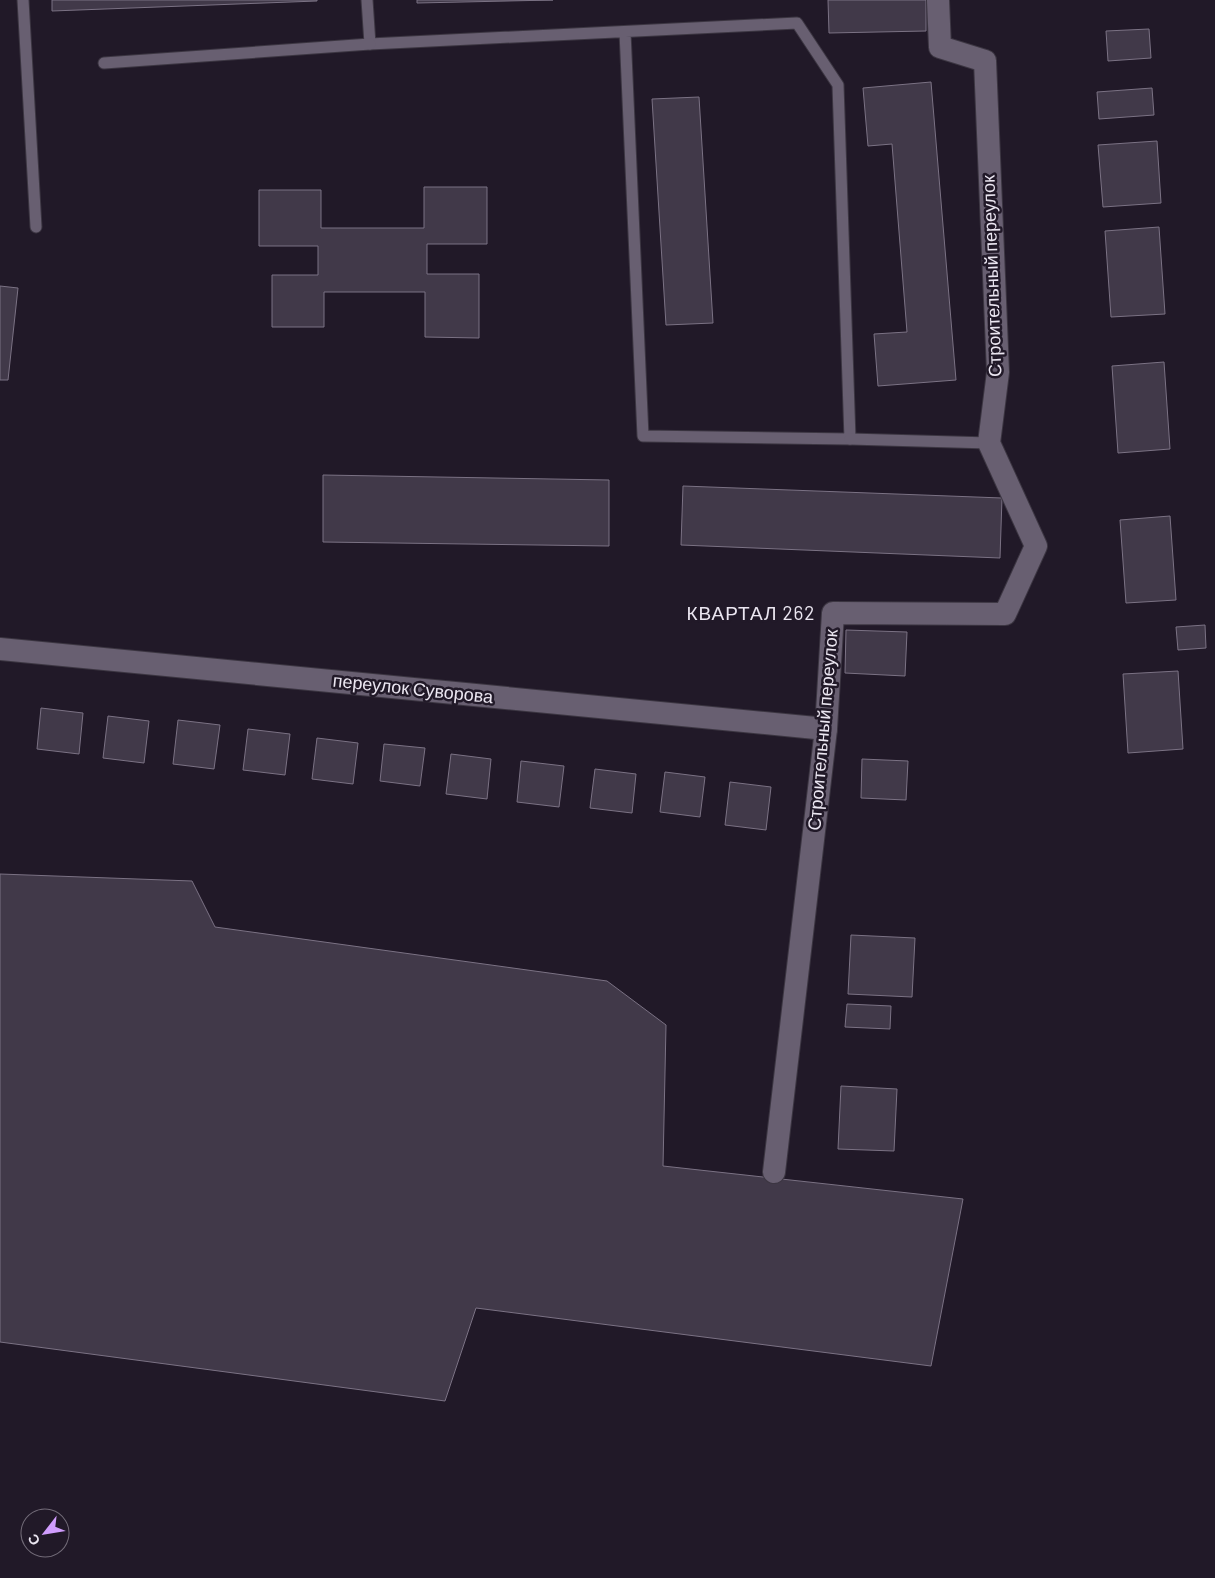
<svg xmlns="http://www.w3.org/2000/svg" width="1215" height="1578" viewBox="0 0 1215 1578" font-family="Barlow,sans-serif">
  <style>
    .building { fill: #413949; stroke: #7b7284 }
    .lines { fill: none; stroke-linecap: round; stroke-linejoin: round }
    .lane-casing { stroke: #3c3642; stroke-width: 13 }
    .street-casing { stroke: #3c3642; stroke-width: 24 }
    .lane { stroke: #685f71; stroke-width: 11 }
    .street { stroke: #685f71; stroke-width: 22 }
    .labels { text-anchor: middle; stroke-width: 5; stroke-linejoin: round; paint-order: stroke }
    .street-label { font-size: 18px; fill: #ebe6f1; stroke: #211928 }
    .neighbourhood-label { font-size: 19px; letter-spacing: 1px; fill: #ebe6f1; stroke: #211928 }
  </style>
  <rect width="100%" height="100%" fill="#211928"/>
  <g class="building">
    <polygon points="52,0 317,0 317,1 52,11"/>
    <polygon points="417,0 553,0 417,3"/>
    <polygon points="828,0 926,0 926,31 829,33"/>
    <polygon points="1149,29 1151,58 1108,61 1106,31"/>
    <polygon points="931,82 956,380 878,386 874,334 907,332 892,144 868,146 863,88"/>
    <polygon points="1152,88 1154,115 1099,119 1097,92"/>
    <polygon points="699,97 713,323 666,325 652,99"/>
    <polygon points="1157,141 1161,203 1103,207 1098,145"/>
    <polygon points="424,187 487,187 487,244 427,244 427,274 479,274 479,338 425,337 425,292 324,292 324,327 272,327 272,275 318,275 318,246 259,246 259,190 321,190 321,228 424,228"/>
    <polygon points="1159,227 1165,314 1111,317 1105,231"/>
    <polygon points="0,286 18,288 8,380 0,380"/>
    <polygon points="1164,362 1170,449 1118,453 1112,366"/>
    <polygon points="323,475 609,480 609,546 323,542"/>
    <polygon points="683,486 1002,498 1000,558 681,545"/>
    <polygon points="1170,516 1176,600 1126,603 1120,520"/>
    <polygon points="1205,625 1206,648 1178,650 1176,627"/>
    <polygon points="846,630 907,632 905,676 845,673"/>
    <polygon points="1178,671 1183,749 1128,753 1123,674"/>
    <polygon points="41,708 83,713 79,754 37,749"/>
    <polygon points="108,716 149,721 144,763 103,758"/>
    <polygon points="178,720 220,725 214,769 173,764"/>
    <polygon points="248,729 290,734 285,775 243,770"/>
    <polygon points="317,738 358,743 353,784 312,779"/>
    <polygon points="384,744 425,748 420,786 380,781"/>
    <polygon points="451,754 491,759 487,799 446,794"/>
    <polygon points="862,759 908,761 906,800 861,798"/>
    <polygon points="521,761 564,766 559,807 517,802"/>
    <polygon points="595,769 636,774 632,813 590,808"/>
    <polygon points="665,772 705,777 700,817 660,812"/>
    <polygon points="730,782 771,787 766,830 725,825"/>
    <polygon points="0,874 192,881 215,927 607,981 666,1025 663,1166 963,1199 931,1366 476,1308 445,1401 0,1342"/>
    <polygon points="851,935 915,938 912,997 848,994"/>
    <polygon points="847,1004 891,1006 890,1029 845,1027"/>
    <polygon points="841,1086 897,1089 894,1151 838,1149"/>
  </g>
  <g class="lines">
    <defs>
      <g id="lane">
        <polyline points="23,0 36,227"/>
        <polyline points="367,0 370,44 797,23 838,85 850,439 643,436 625,32"/>
        <polyline points="104,63 370,44"/>
        <polyline points="850,439 989,443"/>
      </g>
      <g id="street">
        <polyline points="0,649 826,729"/>
        <polyline points="774,1172 826,729 833,613 1005,614 1036,546 989,443 998,372 985,61 940,47 938,0"/>
      </g>
    </defs>
    <use href="#lane" class="lane-casing"/>
    <use href="#street" class="street-casing"/>
    <use href="#lane" class="lane"/>
    <use href="#street" class="street"/>
  </g>
  <g class="labels">
    <g class="street-label">
      <text transform="translate(992 276) rotate(-92)" y="6">Строительный переулок</text>
      <text transform="translate(413 689) rotate(6)" y="6">переулок Суворова</text>
      <text transform="translate(823 730) rotate(-85)" y="6">Строительный переулок</text>
    </g>
    <g class="neighbourhood-label">
      <text x="751" y="620">КВАРТАЛ 262</text>
    </g>
  </g>
  <g transform="translate(45 1533) rotate(239)"><circle r="24" fill="#211928" stroke="#726b78"/>
  <path d="M0-4L9 19L0 12L-9 19Z" fill="#d19dfe"/>
  <text y="-8" font-size="14" font-weight="bold" text-anchor="middle" fill="#ebe6f1">С</text>
  </g>
</svg>
